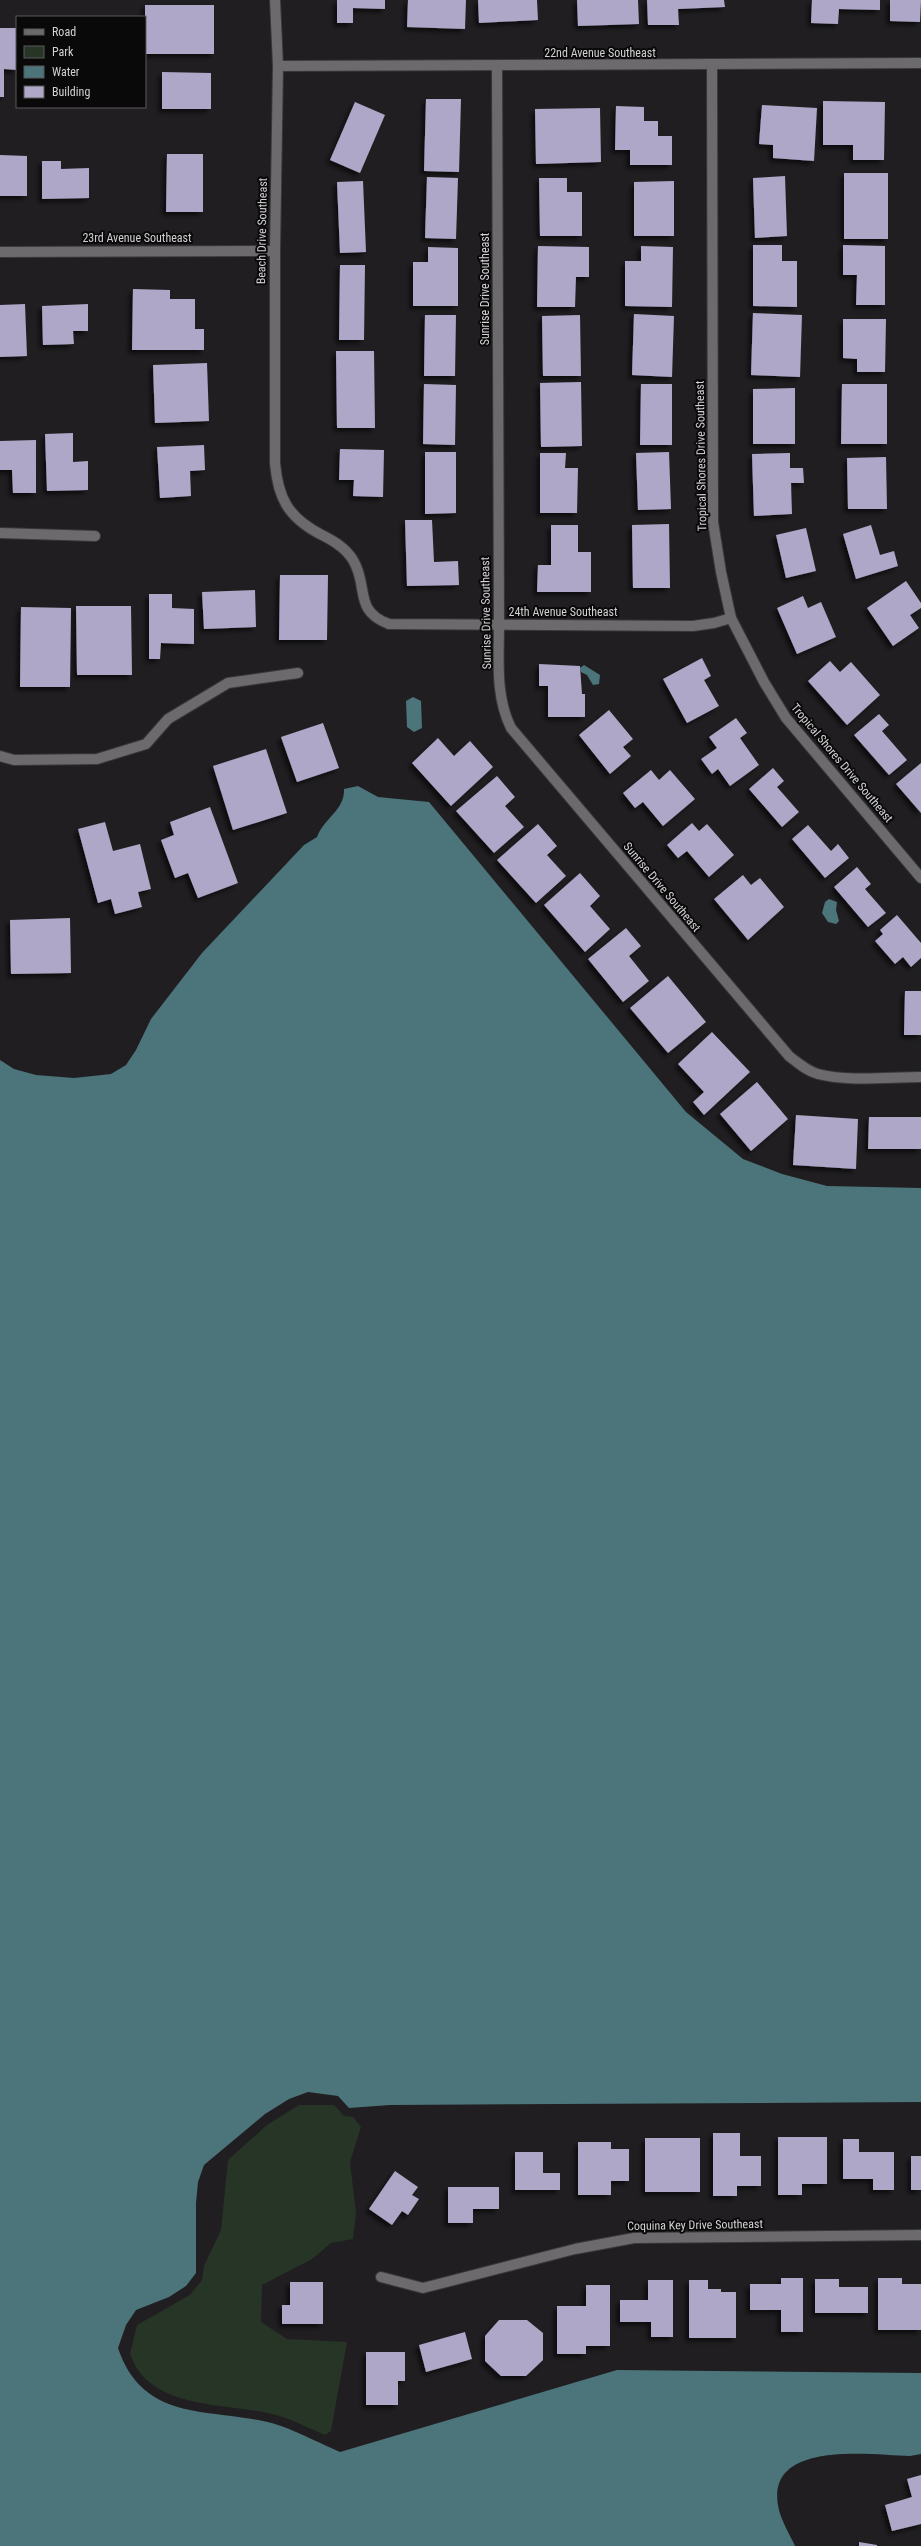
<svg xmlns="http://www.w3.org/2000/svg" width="921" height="2546" viewBox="0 0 921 2546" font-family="'Roboto Condensed',sans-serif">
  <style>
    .green { fill: #273527 }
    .water { fill: #4b757a }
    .building { fill: #aea7c8; filter: url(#shadow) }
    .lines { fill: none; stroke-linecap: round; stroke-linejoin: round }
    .minor-casing { stroke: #3a383b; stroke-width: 12 }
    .minor { stroke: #6d6a6d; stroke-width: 10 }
    .labels { text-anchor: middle; stroke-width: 4; stroke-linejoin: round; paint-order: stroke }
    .street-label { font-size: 12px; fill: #d3d1d3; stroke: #0a090a }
  </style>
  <defs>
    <filter id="shadow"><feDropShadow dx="-3.5" dy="3.5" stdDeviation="2" flood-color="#0009"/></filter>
  </defs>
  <rect width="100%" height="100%" fill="#201e21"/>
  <path class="green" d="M299,2105h35l10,11 9,1 8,10 -11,35 6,51 -3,26 -22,4 -19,16 -50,26 -1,37 26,17 60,3 -16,89 -6,4c-14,-6 -28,-13 -42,-18 -49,-16 -132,-3 -153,-63l7,-29 53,-30 12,-15 2,-14 17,-36 7,-70 39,-35z"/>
  <g class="water">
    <polygon points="584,665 600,675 599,684 593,685 587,675 581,672 580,668"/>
    <polygon points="413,697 421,701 422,728 414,732 407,727 406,701"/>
    <path d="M358,786l20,11 51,5 257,310 57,47 39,15 45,12 94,2v914l-531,3 -41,3 -11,-12 -30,-4 -19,7 -24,15 -61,51 -6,17 -2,21v70l-10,13 -17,11 -33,13 -10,15 -8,23c27,80 100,57 163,78 20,7 40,18 59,26l277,-82 304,3v81l-11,2c-40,-1 -148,-17 -131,54 3,12 11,25 16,36h-795v-1486l14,9 22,6 38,3 37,-4 15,-9 10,-15 15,-31 51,-66 102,-108 13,-8c7,-19 28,-27 27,-48z"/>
    <polygon points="829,899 837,902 836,910 839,921 836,924 828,922 822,913 825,902"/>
  </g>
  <g class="building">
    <polygon points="337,0 385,0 385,9 353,8 353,23 337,23"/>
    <polygon points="408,0 466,0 465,29 407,27"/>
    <polygon points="478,0 537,0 538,20 479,23"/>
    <polygon points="577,0 638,0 639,24 578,26"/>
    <polygon points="647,0 724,0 725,7 678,9 679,25 648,25"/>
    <polygon points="812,0 880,0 880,10 839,9 838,24 811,23"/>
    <polygon points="890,0 921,0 920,22 890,21"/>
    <rect x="145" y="5" width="69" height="49"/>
    <polygon points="0,28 17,28 17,70 4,69 4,97 0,97"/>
    <polygon points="162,72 211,73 211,109 162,109"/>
    <polygon points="426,99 461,99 459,172 424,171"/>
    <polygon points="823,101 885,102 884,160 853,160 853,145 823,145"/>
    <polygon points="355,102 385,115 360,173 330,160"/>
    <polygon points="762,105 817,108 814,161 773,158 773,145 759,144"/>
    <polygon points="616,106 644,107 644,121 658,121 658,136 672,136 672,165 630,165 630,150 615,150"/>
    <polygon points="600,108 601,162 536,164 535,109"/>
    <polygon points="167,154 203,154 203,212 166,212"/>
    <polygon points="0,155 27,156 27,196 0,196"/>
    <polygon points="42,161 61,161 61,169 89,168 89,198 42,199"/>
    <rect x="844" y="173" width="44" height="66"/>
    <polygon points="785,176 787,236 755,238 753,178"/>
    <polygon points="427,177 458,178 456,239 425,238"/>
    <polygon points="539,178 567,178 567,192 582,192 582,236 540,236"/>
    <polygon points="363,181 366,252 340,253 337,182"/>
    <polygon points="674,181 674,236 634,236 634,182"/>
    <polygon points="753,245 782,245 782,261 797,261 797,307 753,306"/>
    <polygon points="843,245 885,246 885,305 856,305 857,275 843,275"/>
    <polygon points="538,246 589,247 589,277 576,277 575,307 537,307"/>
    <polygon points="641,246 673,247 672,307 625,306 625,261 641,261"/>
    <polygon points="428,247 458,248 458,306 413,306 413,262 428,262"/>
    <polygon points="340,265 365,265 364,340 339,340"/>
    <polygon points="133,289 170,290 170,299 195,299 195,329 204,329 204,350 132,350"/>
    <polygon points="25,304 27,356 0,357 0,305"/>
    <polygon points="88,304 88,331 73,331 74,344 43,345 42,306"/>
    <polygon points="753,313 802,315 800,377 751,375"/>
    <polygon points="634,314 674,316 672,377 632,375"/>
    <polygon points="425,315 456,315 455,376 424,376"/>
    <polygon points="580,315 581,376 543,376 542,316"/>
    <polygon points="843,319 886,319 885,372 857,372 857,359 843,358"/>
    <polygon points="336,351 374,351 375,428 337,428"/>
    <polygon points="207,363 209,421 155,423 153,365"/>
    <polygon points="581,382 582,446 541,447 540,383"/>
    <polygon points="424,384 456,385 455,445 423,444"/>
    <polygon points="641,384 672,384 672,445 640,445"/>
    <polygon points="842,384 887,384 887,444 841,444"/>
    <polygon points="795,388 795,444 753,444 753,389"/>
    <polygon points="73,433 73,462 88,461 88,490 47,491 45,434"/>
    <polygon points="36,440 36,493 13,493 12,470 0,470 0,441"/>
    <polygon points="204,445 205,470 190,471 191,496 160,498 157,447"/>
    <polygon points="340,449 384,450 383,497 353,496 354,480 339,480"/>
    <polygon points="425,452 456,452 456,513 425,514"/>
    <polygon points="669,452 671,509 638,510 636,453"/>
    <polygon points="540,453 566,453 565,468 578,468 577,513 540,513"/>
    <polygon points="790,453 790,468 803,468 804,483 791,483 792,514 754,516 752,454"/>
    <polygon points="886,457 887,509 848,509 847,458"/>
    <polygon points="405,520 432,520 434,562 458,561 459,585 407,586"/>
    <polygon points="669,524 670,588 633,588 632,525"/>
    <polygon points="551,525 578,525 578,552 591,552 591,592 537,592 538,565 551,565"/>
    <polygon points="871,525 880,555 894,551 898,566 856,579 843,534"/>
    <polygon points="806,528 816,571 786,578 776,535"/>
    <polygon points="280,575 328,575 327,640 279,640"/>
    <polygon points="906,581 921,603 921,608 910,615 919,628 893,646 867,608"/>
    <polygon points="255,590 256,627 204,629 202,592"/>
    <polygon points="149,594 172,594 172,608 194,609 194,644 161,643 160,659 149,659"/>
    <polygon points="803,596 808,608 821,602 836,637 797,654 777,608"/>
    <polygon points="76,606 131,606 132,675 77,675"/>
    <polygon points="21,607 71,608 70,687 20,687"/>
    <polygon points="702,658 711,676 704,680 719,706 687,723 663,679"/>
    <polygon points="830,661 840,672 851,662 880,695 847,725 808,681"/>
    <polygon points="539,664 580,666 582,694 585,694 585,717 548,717 548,686 539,686"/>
    <polygon points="609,710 633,739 623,747 631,756 610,774 579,735"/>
    <polygon points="879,714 889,725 882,731 907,760 889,775 854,735"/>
    <polygon points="736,718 747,733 740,738 759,765 730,786 718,769 712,774 701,759 717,748 709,737"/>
    <polygon points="323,723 339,768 297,782 281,737"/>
    <polygon points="438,738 454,756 470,741 493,767 451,806 412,763"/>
    <polygon points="266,749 287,813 233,830 213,766"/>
    <polygon points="921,763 921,813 896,784"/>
    <polygon points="773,768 784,781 777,787 799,812 782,827 749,789"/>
    <polygon points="651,770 659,780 670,770 695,799 663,826 643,802 635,808 623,793"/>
    <polygon points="497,776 515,797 505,806 524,827 494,853 456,811"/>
    <polygon points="210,807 238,883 198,898 188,873 175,878 161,840 174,835 170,822"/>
    <polygon points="105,822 113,851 140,844 151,889 138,892 142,907 115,914 111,899 98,903 78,829"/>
    <polygon points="692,823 699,831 707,824 734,855 709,877 687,851 678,858 667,845"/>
    <polygon points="538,824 557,846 547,855 566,876 536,903 497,860"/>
    <polygon points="808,825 831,851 838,844 849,858 825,878 792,839"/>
    <polygon points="857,867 871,884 865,889 886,913 868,927 834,887"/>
    <polygon points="580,873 600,896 590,906 610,929 585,952 544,905"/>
    <polygon points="743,875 751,885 760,878 784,907 748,940 714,899"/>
    <polygon points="897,915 921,943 921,958 911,967 903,957 895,964 875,941 883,934 880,930"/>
    <polygon points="70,918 71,973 11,974 10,920"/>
    <polygon points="626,928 641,946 629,956 649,981 623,1002 588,959"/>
    <polygon points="668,976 706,1022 668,1053 630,1008"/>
    <polygon points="905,991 921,991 921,1035 904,1035"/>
    <polygon points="712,1032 750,1072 704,1115 693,1102 704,1092 678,1064"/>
    <polygon points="757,1082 788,1119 751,1151 720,1114"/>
    <polygon points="796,1115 858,1119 856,1169 793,1165"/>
    <polygon points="869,1117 921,1117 921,1149 868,1149"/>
    <polygon points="713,2133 740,2133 740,2156 761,2156 761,2186 737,2186 737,2196 713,2196"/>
    <polygon points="778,2137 827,2137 827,2184 802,2184 802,2195 778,2195"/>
    <rect x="645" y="2138" width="55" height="54"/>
    <polygon points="843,2139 859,2139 859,2152 894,2152 894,2190 873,2190 873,2179 843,2179"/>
    <polygon points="578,2142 611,2142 611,2149 629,2149 629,2181 611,2181 611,2195 578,2195"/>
    <polygon points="515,2152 543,2152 543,2173 560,2173 560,2190 515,2190"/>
    <rect x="911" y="2156" width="10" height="34"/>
    <polygon points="395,2171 418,2187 412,2195 419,2199 408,2215 402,2211 392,2225 369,2209"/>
    <polygon points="448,2187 499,2187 499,2209 473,2209 473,2223 448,2223"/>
    <polygon points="781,2278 803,2278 803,2332 781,2332 781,2310 750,2310 750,2284 781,2284"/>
    <polygon points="878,2278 902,2278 902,2284 921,2284 921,2330 878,2330"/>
    <polygon points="815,2279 839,2279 839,2287 868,2287 868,2313 815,2313"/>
    <polygon points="648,2280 673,2280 673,2337 651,2337 651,2322 620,2322 620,2300 648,2300"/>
    <polygon points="689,2280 708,2280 708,2289 721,2289 721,2292 736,2292 736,2338 689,2338"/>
    <polygon points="290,2282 323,2282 323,2324 282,2324 282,2305 290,2305"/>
    <polygon points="586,2285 610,2285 610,2346 586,2346 586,2354 557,2354 557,2306 586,2306"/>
    <polygon points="499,2320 527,2320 543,2333 543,2360 526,2376 501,2376 485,2361 485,2336"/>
    <polygon points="465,2332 472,2359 426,2372 419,2345"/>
    <polygon points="366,2352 405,2352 405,2381 398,2381 398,2405 366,2405"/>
    <polygon points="921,2475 921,2524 892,2531 885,2505 912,2497 907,2479"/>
    <polygon points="859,2542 877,2545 877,2546 859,2546"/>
  </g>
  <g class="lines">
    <defs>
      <g id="minor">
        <path d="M275,0l3,66 -3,185v212c3,35 13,54 45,71 12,6 25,13 33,26 16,26 0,51 36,64l304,2 21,-3 17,-5"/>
        <polyline points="712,65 713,522 721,572 731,618 764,682 786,718 921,878"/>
        <polyline points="278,66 921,63"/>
        <path d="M497,66l2,558c0,35 -4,72 12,104l278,328c9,7 18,15 29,18 32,8 70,3 103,3"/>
        <polyline points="0,252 275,251"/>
        <polyline points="0,533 95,536"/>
        <polyline points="0,756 14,760 97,759 146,744 168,719 228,683 298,673"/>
        <polyline points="381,2277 423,2288 575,2249 634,2238 921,2235"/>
      </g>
    </defs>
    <use href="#minor" class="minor-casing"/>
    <use href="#minor" class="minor"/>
  </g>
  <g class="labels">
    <g class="street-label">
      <text x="600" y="57">22nd Avenue Southeast</text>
      <text transform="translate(262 231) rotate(-89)" y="4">Beach Drive Southeast</text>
      <text x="137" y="242">23rd Avenue Southeast</text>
      <text transform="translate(485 289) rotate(-90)" y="4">Sunrise Drive Southeast</text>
      <text transform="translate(701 456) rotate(-91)" y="4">Tropical Shores Drive Southeast</text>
      <text x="563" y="616">24th Avenue Southeast</text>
      <text transform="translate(486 613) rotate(-91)" y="4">Sunrise Drive Southeast</text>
      <text transform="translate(842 763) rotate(50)" y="4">Tropical Shores Drive Southeast</text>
      <text transform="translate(662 887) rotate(50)" y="4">Sunrise Drive Southeast</text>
      <text transform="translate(695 2225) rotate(-1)" y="4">Coquina Key Drive Southeast</text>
    </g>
  </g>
  <rect x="16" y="16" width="130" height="92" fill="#0a090a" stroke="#5a595a"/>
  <rect x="24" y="29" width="20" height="6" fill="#6d6a6d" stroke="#5a595a"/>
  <text x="52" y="36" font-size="12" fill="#d3d1d3">Road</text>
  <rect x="24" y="46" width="20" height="12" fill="#273527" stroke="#5a595a"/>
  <text x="52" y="56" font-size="12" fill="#d3d1d3">Park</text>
  <rect x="24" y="66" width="20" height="12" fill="#4b757a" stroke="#5a595a"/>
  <text x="52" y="76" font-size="12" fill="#d3d1d3">Water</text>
  <rect x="24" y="86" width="20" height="12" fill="#aea7c8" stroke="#5a595a"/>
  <text x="52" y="96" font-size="12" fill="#d3d1d3">Building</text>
</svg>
